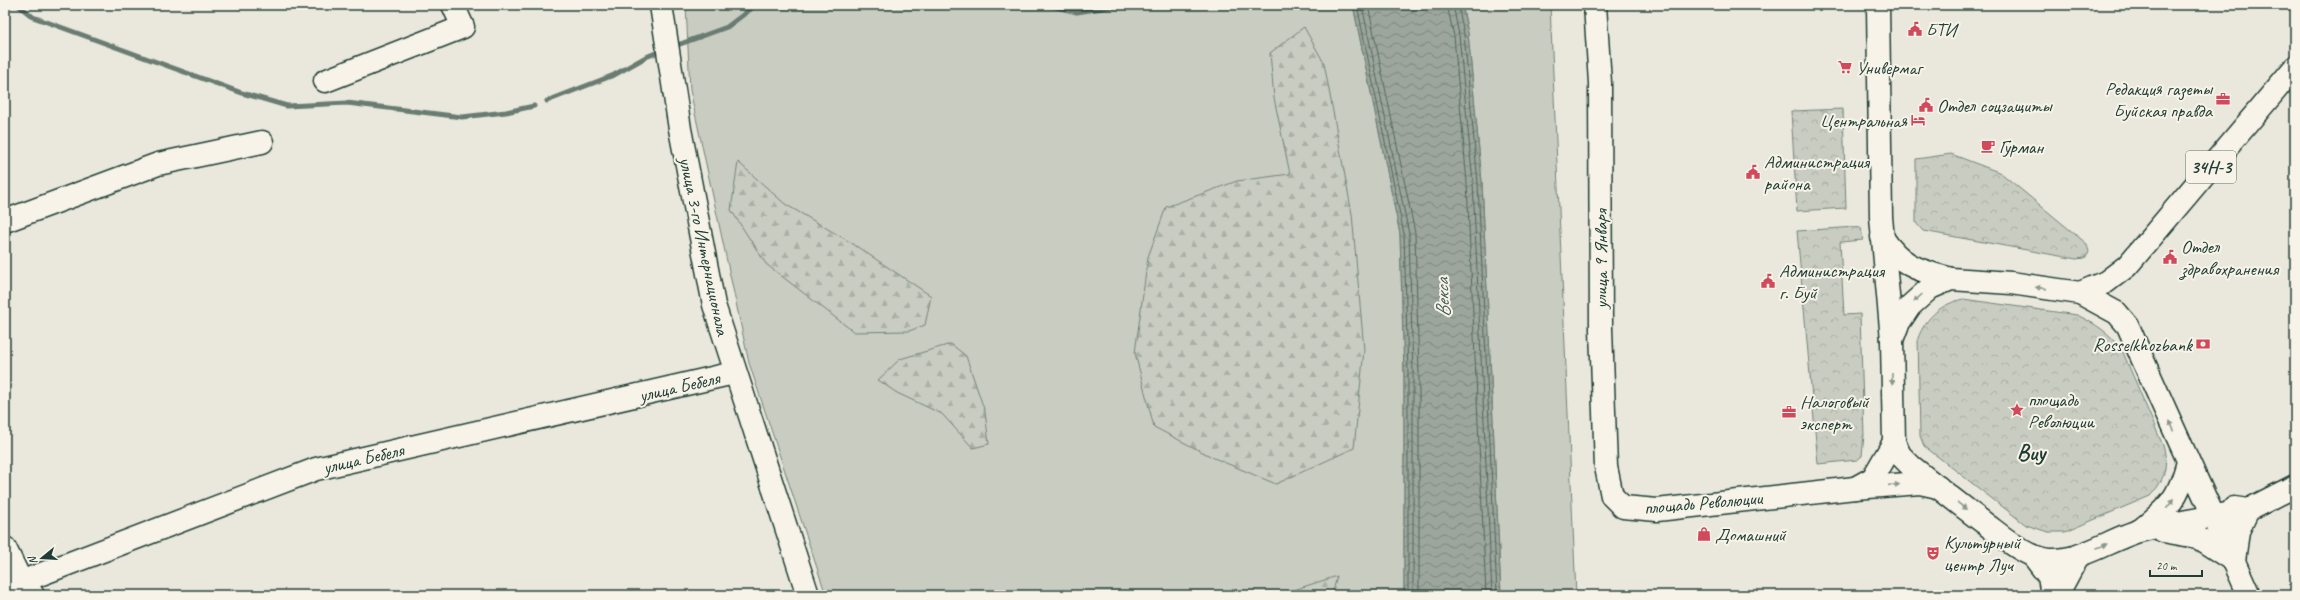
<svg xmlns="http://www.w3.org/2000/svg" width="2300" height="600" viewBox="0 0 2300 600" font-family="Caveat,sans-serif">
  <style>
    .green { fill: #c8ccc1; stroke: #74847a }
    .forest { fill: url(#forest-firs); stroke: #74847a }
    .park { fill: url(#park-crowns); stroke: #74847a }
    .water { fill: url(#water-waves); stroke: #6a7c72 }
    .lines { fill: none; stroke-linecap: round; stroke-linejoin: round }
    .shore { stroke: #51675e; stroke-width: 1 }
    .stream { stroke: #6a7c72; stroke-width: 5 }
    .minor-casing { stroke: #1f3d34; stroke-width: 25 }
    .major-casing { stroke: #1f3d34; stroke-width: 25 }
    .minor { stroke: #f7f3e8; stroke-width: 22 }
    .major { stroke: #f7f3e8; stroke-width: 22 }
    .oneway { fill: #8b988e }
    .labels { text-anchor: middle; stroke-width: 4; stroke-linejoin: round; paint-order: stroke }
    .shield { fill: #f7f3e8; stroke: #60746a; stroke-width: 1 }
    .shield-label { font-size: 18px; font-weight: bold; fill: #1f3d34 }
    .poi-label { font-size: 19px; fill: #1f3d34; stroke: #f7f3e8; text-anchor: start }
    .street-label { font-size: 19px; fill: #1f3d34; stroke: #f7f3e8 }
    .water-label { font-size: 20px; font-style: italic; fill: #445c53; stroke: #f7f3e8 }
    .district-label { font-size: 23px; font-weight: bold; fill: #1f3d34; stroke: #f7f3e8 }
  </style>
  <defs>
    <pattern id="forest-firs" width="22" height="20" patternUnits="userSpaceOnUse"><rect width="22" height="20" fill="#c8ccc1"/><path d="M5 1l3.5 6h-7zM16 11l3.5 6h-7z" fill="#abb0a6"/></pattern>
    <pattern id="park-crowns" width="20" height="18" patternUnits="userSpaceOnUse"><rect width="20" height="18" fill="#c8ccc1"/><path d="M2 6a3 3 0 1 1 6 0M12 15a3 3 0 1 1 6 0" fill="none" stroke="#abb0a6"/></pattern>
    <pattern id="water-waves" width="16" height="10" patternUnits="userSpaceOnUse"><rect width="16" height="10" fill="#9ca69c"/><path d="M0 5q4-4 8 0t8 0" fill="none" stroke="#7f8880"/></pattern>
  </defs>
  <rect width="100%" height="100%" fill="#eae8dd"/>
  <filter id="ink" filterUnits="userSpaceOnUse"><feTurbulence type="fractalNoise" baseFrequency=".025" numOctaves="2"/><feDisplacementMap in="SourceGraphic" scale="8" xChannelSelector="R" yChannelSelector="G"/><feConvolveMatrix kernelMatrix="1 2 1 2 8 2 1 2 1" color-interpolation-filters="sRGB"/></filter>
  <g filter="url(#ink)">
    <g class="green">
      <polygon points="686,5 1353,5 1400,234 1404,374 1404,595 826,595 749,363 690,90"/>
      <polygon points="1462,5 1550,5 1576,595 1501,595 1482,182 1468,33"/>
    </g>
    <g class="forest">
      <polygon points="1304,27 1324,63 1352,214 1364,350 1354,448 1276,484 1214,458 1154,427 1135,353 1148,257 1166,207 1237,181 1290,174 1274,98 1270,53"/>
      <polygon points="738,162 785,204 850,242 931,296 925,325 909,331 854,332 766,264 731,210"/>
      <polygon points="951,344 966,356 985,412 989,444 973,448 942,414 897,393 878,380 900,359"/>
      <polygon points="1337,576 1332,595 1278,595"/>
    </g>
    <g class="park">
      <polygon points="1843,109 1846,208 1797,211 1791,111"/>
      <polygon points="1951,154 2001,173 2087,244 2089,252 2085,258 2076,259 1923,231 1916,223 1916,159"/>
      <polygon points="1855,227 1861,228 1863,240 1840,242 1844,315 1860,314 1864,435 1862,456 1857,460 1818,464 1797,231"/>
      <path d="M1963,299l114,16c19,9 33,18 45,35l42,98c4,20 0,33 -14,48l-85,36h-17l-22,-7 -102,-79 -4,-10 -2,-98c8,-21 23,-34 45,-39z"/>
    </g>
    <polygon class="water" points="1353,5 1462,5 1468,33 1482,182 1501,595 1404,595 1404,374 1400,234"/>
    <g class="lines">
      <g class="shore">
        <polyline points="1357,5 1404,234 1408,373 1408,595"/>
        <polyline points="1362,5 1409,234 1413,373 1413,595"/>
        <polyline points="1368,5 1415,233 1419,373 1419,595"/>
        <polyline points="1447,5 1454,36 1467,183 1486,595"/>
        <polyline points="1453,5 1459,35 1473,183 1492,595"/>
        <polyline points="1458,5 1464,34 1478,183 1497,595"/>
      </g>
      <g class="stream">
        <polyline points="18,5 33,17 242,93 287,106 347,103 462,117 506,112 534,106"/>
        <polyline points="1048,5 1077,12 1121,5"/>
        <polyline points="672,47 727,27 756,5"/>
        <polyline points="547,101 614,75 646,57 663,50"/>
      </g>
      <defs>
        <g id="minor">
          <polyline points="661,5 680,129 714,305 808,595"/>
          <polyline points="1595,5 1600,83 1601,329 1606,467 1612,496 1623,507 1657,510 1855,488 1920,483 1938,487"/>
          <polyline points="1878,5 1881,217 1892,340"/>
          <polyline points="325,81 463,27 453,5"/>
          <polyline points="5,221 158,164 262,142"/>
          <path d="M1882,237c20,30 36,33 69,42"/>
          <polyline points="1855,488 1873,478 1894,442"/>
          <polyline points="5,548 21,581 33,595"/>
          <polyline points="2034,557 2049,577 2052,595"/>
          <polyline points="5,588 316,469 734,373"/>
          <polyline points="2057,595 2078,556"/>
        </g>
        <g id="major">
          <polyline points="2080,293 2106,282 2127,266 2295,67"/>
          <polyline points="2234,508 2248,510 2295,486"/>
          <path d="M2248,510c-35,7 -70,12 -105,20 -33,7 -74,42 -109,26 -18,-7 -35,-22 -51,-34 -24,-18 -48,-37 -72,-56l-11,-11 -6,-13 -2,-102 6,-16 12,-18 20,-18 21,-9 60,4 69,10 37,20 11,13c39,90 81,179 121,269"/>
          <path d="M2142,529c29,-24 36,-30 46,-67"/>
          <polyline points="2163,531 2197,537 2234,561"/>
          <polyline points="2234,561 2238,531 2248,510"/>
        </g>
      </defs>
      <use href="#minor" class="minor-casing"/>
      <use href="#major" class="major-casing"/>
      <use href="#minor" class="minor"/>
      <use href="#major" class="major"/>
    </g>
    <defs><path id="oneway-solid" d="M-6-.8H1V-3.2L6.5 0L1 3.2V.8H-6Z"/></defs>
    <g class="oneway">
      <use href="#oneway-solid" transform="translate(2041 288) rotate(-172)"/>
      <use href="#oneway-solid" transform="translate(1918 298) rotate(138)"/>
      <use href="#oneway-solid" transform="translate(1892 379) rotate(89)"/>
      <use href="#oneway-solid" transform="translate(2172 426) rotate(-114)"/>
      <use href="#oneway-solid" transform="translate(1894 485) rotate(-4)"/>
      <use href="#oneway-solid" transform="translate(2170 504) rotate(-53)"/>
      <use href="#oneway-solid" transform="translate(1962 506) rotate(38)"/>
      <use href="#oneway-solid" transform="translate(2102 546) rotate(-22)"/>
    </g>
  </g>
  <defs>
    <symbol id="civic-bare" viewBox="-9 -9 18 18"><path d="M-.6-6.5H3V-4.5H.6V-3L4-1V1h2V6H-6V1h2V-1L-.6-3ZM-1.2 2.5V6h2.4V2.5Z" fill="#d1495b" stroke="#f7f3e8" stroke-width="2.5" paint-order="stroke"/></symbol>
    <symbol id="supermarket-bare" viewBox="-9 -9 18 18"><path d="M-6-5.5h2.5l.6 2H6L4.5 2H-2.5L-4.4-4H-6ZM-1.5 3.2a1.3 1.3 0 1 0 .1 0ZM3 3.2a1.3 1.3 0 1 0 .1 0Z" fill="#d1495b" stroke="#f7f3e8" stroke-width="2.5" paint-order="stroke"/></symbol>
    <symbol id="office-bare" viewBox="-9 -9 18 18"><path d="M-6-3h4V-5.5h4V-3h4V5H-6ZM-1-4.5V-3h2v-1.5ZM-6 0V1H6V0Z" fill="#d1495b" stroke="#f7f3e8" stroke-width="2.5" paint-order="stroke"/></symbol>
    <symbol id="hotel-bare" viewBox="-9 -9 18 18"><path d="M-6-4.5h1.5V1H6V5H4.5V3h-9V5H-6ZM-4 0a1.8 1.8 0 1 1 3.6 0ZM.5 0V-2.5h3Q6-2.5 6 0Z" fill="#d1495b" stroke="#f7f3e8" stroke-width="2.5" paint-order="stroke"/></symbol>
    <symbol id="cafe-bare" viewBox="-9 -9 18 18"><path d="M-5.5-4.5H6V0H3Q3 3.5 0 3.5H-2.5Q-5.5 3.5-5.5 0ZM3-3.2v2h1.7v-2ZM-6 4.5H4V6H-6Z" fill="#d1495b" stroke="#f7f3e8" stroke-width="2.5" paint-order="stroke"/></symbol>
    <symbol id="bank-bare" viewBox="-9 -9 18 18"><path d="M-6-4H6V4H-6ZM0-2.3a2.3 2.3 0 1 0 0 4.6a2.3 2.3 0 1 0 0-4.6Z" fill="#d1495b" stroke="#f7f3e8" stroke-width="2.5" paint-order="stroke"/></symbol>
    <symbol id="sight-bare" viewBox="-9 -9 18 18"><path d="M0-6L1.8-2.2L6-1.7L2.9 1.2L3.7 5.4L0 3.3L-3.7 5.4L-2.9 1.2L-6-1.7L-1.8-2.2Z" fill="#d1495b" stroke="#f7f3e8" stroke-width="2.5" paint-order="stroke"/></symbol>
    <symbol id="shop-bare" viewBox="-9 -9 18 18"><path d="M-5-2.5h2.3a2.7 3.5 0 0 1 5.4 0H5L5.5 6h-11ZM-1.5-2.5h3a1.5 2.3 0 0 0-3 0Z" fill="#d1495b" stroke="#f7f3e8" stroke-width="2.5" paint-order="stroke"/></symbol>
    <symbol id="theatre-bare" viewBox="-9 -9 18 18"><path d="M-5-5.5Q0-4 5-5.5V0Q5 5 0 6Q-5 5-5 0ZM-3.3-2.5H-1v1.5H-3.3ZM1-2.5H3.3v1.5H1ZM-2.8 1Q0 5.5 2.8 1Z" fill="#d1495b" stroke="#f7f3e8" stroke-width="2.5" paint-order="stroke"/></symbol>
  </defs>
  <g fill-rule="evenodd">
    <use href="#civic-bare" x="1905" y="19" width="20" height="20"/>
    <use href="#supermarket-bare" x="1835" y="57" width="20" height="20"/>
    <use href="#office-bare" x="2213" y="89" width="20" height="20"/>
    <use href="#civic-bare" x="1916" y="95" width="20" height="20"/>
    <use href="#hotel-bare" x="1908" y="110" width="20" height="20"/>
    <use href="#cafe-bare" x="1978" y="136" width="20" height="20"/>
    <use href="#civic-bare" x="1743" y="162" width="20" height="20"/>
    <use href="#civic-bare" x="2160" y="247" width="20" height="20"/>
    <use href="#civic-bare" x="1758" y="271" width="20" height="20"/>
    <use href="#bank-bare" x="2193" y="334" width="20" height="20"/>
    <use href="#sight-bare" x="2007" y="400" width="20" height="20"/>
    <use href="#office-bare" x="1779" y="402" width="20" height="20"/>
    <use href="#shop-bare" x="1694" y="524" width="20" height="20"/>
    <use href="#theatre-bare" x="1923" y="543" width="20" height="20"/>
  </g>
  <g class="labels">
    <rect class="shield" x="2186" y="151" width="50" height="32" rx="3"/>
    <g class="shield-label">
      <text x="2211" y="173">34Н-3</text>
    </g>
    <g class="poi-label">
      <text x="1926" y="36">БТИ</text>
      <text x="1856" y="74">Универмаг</text>
      <text x="2212" y="95" text-anchor="end">Редакция газеты<tspan x="2212" dy="22">Буйская правда</tspan></text>
      <text x="1937" y="112">Отдел соцзащиты</text>
      <text x="1907" y="127" text-anchor="end">Центральная</text>
      <text x="1999" y="153">Гурман</text>
      <text x="1764" y="168">Администрация<tspan x="1764" dy="22">района</tspan></text>
      <text x="2181" y="253">Отдел<tspan x="2181" dy="22">здравохранения</tspan></text>
      <text x="1779" y="277">Администрация<tspan x="1779" dy="22">г. Буй</tspan></text>
      <text x="2192" y="351" text-anchor="end">Rosselkhozbank</text>
      <text x="2028" y="406">площадь<tspan x="2028" dy="22">Революции</tspan></text>
      <text x="1800" y="408">Налоговый<tspan x="1800" dy="22">эксперт</tspan></text>
      <text x="1715" y="541">Домашний</text>
      <text x="1944" y="549">Культурный<tspan x="1944" dy="22">центр Луч</tspan></text>
    </g>
    <g class="street-label">
      <text transform="translate(705 246) rotate(78)" y="7">улица 3-го Интернационала</text>
      <text transform="translate(1600 259) rotate(-90)" y="7">улица 9 Января</text>
      <text transform="translate(679 386) rotate(-13)" y="7">улица Бебеля</text>
      <text transform="translate(363 458) rotate(-13)" y="7">улица Бебеля</text>
      <text transform="translate(1703 502) rotate(-5)" y="7">площадь Революции</text>
    </g>
    <g class="water-label">
      <text transform="translate(1442 298) rotate(-92)" y="7">Векса</text>
    </g>
    <g class="district-label">
      <text x="2031" y="460">Buy</text>
    </g>
  </g>
  <rect width="2300" height="600" fill="none" stroke="#f7f3e8" stroke-width="20"/>
  <rect x="10" y="10" width="2280" height="580" fill="none" stroke="#1f3d34" stroke-width="1.5" filter="url(#ink)"/>
  <g transform="translate(42 558) rotate(252)" stroke="#f7f3e8" stroke-width="3" paint-order="stroke">
  <path d="M0-3L7 15L0 10L-7 15Z" fill="#1f3d34"/>
  <text y="-6" font-size="11" font-weight="bold" text-anchor="middle" fill="#1f3d34">N</text>
  </g>
  <path d="M2150 570v6h52v-6" fill="none" stroke="#1f3d34" stroke-width="2"/>
  <text x="2156" y="570" font-size="12" fill="#1f3d34" stroke="#f7f3e8" stroke-width="3" paint-order="stroke">20 m</text>
</svg>
